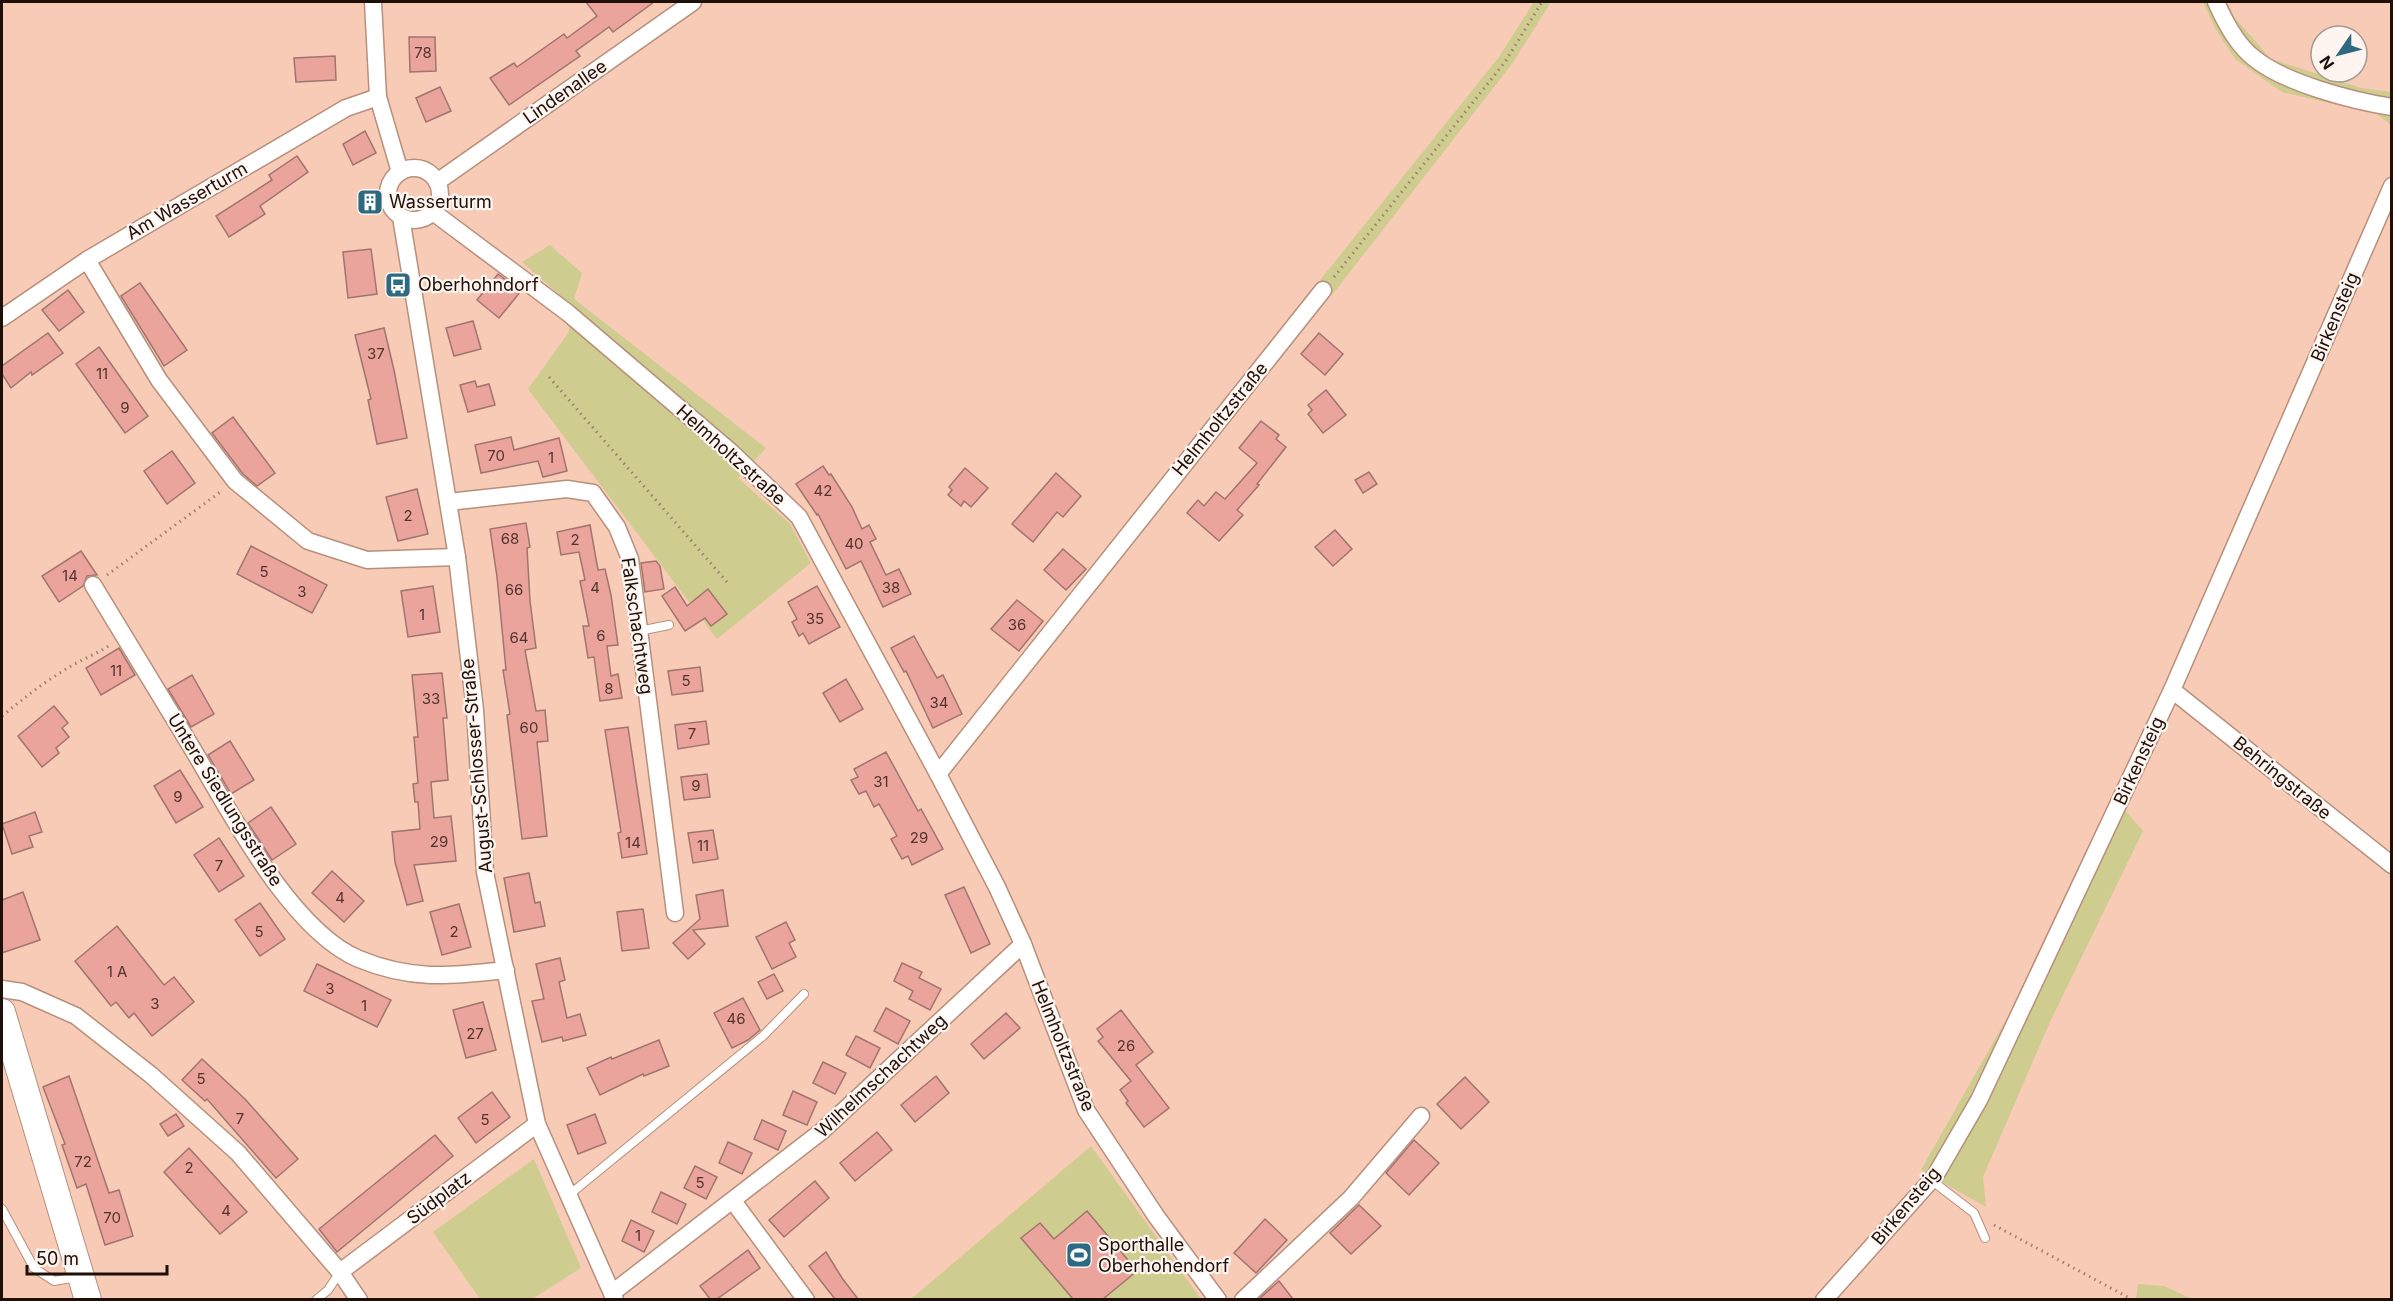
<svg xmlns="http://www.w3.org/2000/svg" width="2393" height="1301" viewBox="0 0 2393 1301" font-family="Inter,sans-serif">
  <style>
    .green { fill: #cecc8e }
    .building { fill: #eaa49c; stroke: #a1746f; stroke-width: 1.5 }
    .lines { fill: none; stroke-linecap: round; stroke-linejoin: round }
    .lane-casing { stroke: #b88f7b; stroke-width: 10 }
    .street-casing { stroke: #b88f7b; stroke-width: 19 }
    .primary-casing { stroke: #b88f7b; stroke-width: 28 }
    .path { stroke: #a18071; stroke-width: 3; stroke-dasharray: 1.5 4.5; stroke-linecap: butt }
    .lane { stroke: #fff; stroke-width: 8 }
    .street { stroke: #fff; stroke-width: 16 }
    .primary { stroke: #fff; stroke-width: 26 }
    .labels { text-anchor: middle; stroke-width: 4.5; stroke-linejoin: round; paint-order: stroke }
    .number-label { font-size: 15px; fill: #51342d }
    .street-label { font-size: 18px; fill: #1e0f08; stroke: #fef5f1 }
    .poi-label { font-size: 18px; fill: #1e0f08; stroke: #fef5f1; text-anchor: start }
  </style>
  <rect width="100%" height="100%" fill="#f8cbb7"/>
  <g class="green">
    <polygon points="1534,2 1551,2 1512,64 1332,295 1317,284 1499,57"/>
    <polygon points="2203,2 2227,2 2235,18 2271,59 2361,88 2391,92 2391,125 2377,114 2282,92 2235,59 2215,28"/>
    <polygon points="550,245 582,273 574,299 766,448 738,478 790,524 811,563 717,639 528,389 569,332 570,304 522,262"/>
    <polygon points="2112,796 2143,831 2049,1024 1983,1177 1986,1207 1921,1170 2037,965"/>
    <polygon points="1091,1146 1201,1299 910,1300"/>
    <polygon points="534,1159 581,1268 532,1299 480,1299 433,1232"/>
    <polygon points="2138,1284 2164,1286 2192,1299 2136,1299"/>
  </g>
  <g class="building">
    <polygon points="586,2 654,2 613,32 609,27 576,51 580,56 509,105 490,78 514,63 517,67 564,34 567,38 597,16"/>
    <polygon points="409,37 435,37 436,71 410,72"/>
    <polygon points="335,56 336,80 296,82 294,58"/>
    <polygon points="440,87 451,111 426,122 416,98"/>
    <polygon points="365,131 376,153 353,165 343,144"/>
    <polygon points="297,156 308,172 260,206 265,214 229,237 216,216 272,180 269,175"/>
    <circle cx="369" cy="202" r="10"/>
    <polygon points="371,249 377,294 348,298 343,252"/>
    <polygon points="498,274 521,291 499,318 477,300"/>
    <polygon points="140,283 187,350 164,366 121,296"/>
    <polygon points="68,290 84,312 59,331 42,310"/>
    <polygon points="473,321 481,349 454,356 446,328"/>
    <polygon points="384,328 394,370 407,438 377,444 368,400 371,399 355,335"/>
    <polygon points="48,333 63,353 32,375 31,372 11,388 2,374 2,366"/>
    <polygon points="1319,333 1343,354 1325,375 1301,354"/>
    <polygon points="99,347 148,416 125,433 76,364"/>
    <polygon points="475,381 477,387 489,384 495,405 468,412 460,385"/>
    <polygon points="1326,390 1346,415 1323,433 1308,414 1312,410 1308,405"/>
    <polygon points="233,417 275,473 257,486 243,474 212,433"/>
    <polygon points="1261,421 1279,435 1276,439 1286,447 1257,484 1259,485 1237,510 1243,515 1219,541 1187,513 1198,500 1204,506 1216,492 1225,499 1257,463 1239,448"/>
    <polygon points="511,437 514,450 559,438 567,471 543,477 538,461 481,473 475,445"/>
    <polygon points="172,451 195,483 167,504 144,471"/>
    <polygon points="823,466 829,475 831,474 852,507 862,529 869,525 876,539 870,542 886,575 899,569 911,594 883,607 861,561 846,569 818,514 817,515 796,484"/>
    <polygon points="965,468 988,488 971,507 964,501 961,506 948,495 952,490 949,487"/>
    <polygon points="1369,472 1377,484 1363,493 1355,480"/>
    <polygon points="1056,473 1081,496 1063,517 1057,512 1033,542 1012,524"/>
    <polygon points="417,489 428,534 398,541 386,497"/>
    <polygon points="526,523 530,547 527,548 530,601 536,648 525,650 536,711 545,710 548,741 537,742 547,836 522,839 507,715 510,714 503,670 506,670 497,577 490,529"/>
    <polygon points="590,525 598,570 605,569 611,595 618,645 607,646 611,676 618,674 622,698 600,701 594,657 588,658 583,626 589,626 580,581 585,580 579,552 561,555 557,532"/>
    <polygon points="1335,530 1352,549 1333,566 1315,547"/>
    <polygon points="251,546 327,585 312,613 237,574"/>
    <polygon points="1063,549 1086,569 1066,590 1044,570"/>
    <polygon points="81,551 97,575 87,576 83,586 59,602 42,576"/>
    <polygon points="656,561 660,566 664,589 645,592 641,563"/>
    <polygon points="433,586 440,632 408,637 401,591"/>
    <polygon points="817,586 840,627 809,644 803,633 799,636 792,622 797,619 788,602"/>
    <polygon points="675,587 687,606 708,589 727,614 711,626 705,618 685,631 662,596"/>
    <polygon points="1017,600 1043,621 1019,651 991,629"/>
    <polygon points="914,636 937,678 943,675 962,714 933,728 906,671 904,672 891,648"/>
    <polygon points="119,648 135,675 101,695 86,668"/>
    <polygon points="700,667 703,691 672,695 668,671"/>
    <polygon points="442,673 447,718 443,718 448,780 431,782 434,818 451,816 456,861 414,865 423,901 407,905 395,862 392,832 420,829 418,802 415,802 413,784 418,783 414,737 418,737 412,675"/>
    <polygon points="192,675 214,714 191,727 168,689"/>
    <polygon points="846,679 863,709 840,722 823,693"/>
    <polygon points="54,706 68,723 62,728 69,737 56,748 59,753 42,767 18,736"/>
    <polygon points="706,721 709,744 678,749 675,725"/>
    <polygon points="628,727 647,854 622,858 618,833 621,832 605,730"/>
    <polygon points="230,741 254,780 231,794 208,755"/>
    <polygon points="886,752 918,811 921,809 943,849 912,865 908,856 902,859 891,839 897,836 879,804 874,807 866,791 859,794 851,780 858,777 854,769"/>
    <polygon points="180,770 203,807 176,823 154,786"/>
    <polygon points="707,774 710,797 684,800 681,777"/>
    <polygon points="271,807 296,844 272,860 248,823"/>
    <polygon points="35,812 42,832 29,836 33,847 12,854 2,824"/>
    <polygon points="713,830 718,859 693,863 688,833"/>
    <polygon points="219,838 244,876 219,892 194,855"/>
    <polygon points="332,871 364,901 344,922 312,893"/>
    <polygon points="529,873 535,903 540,902 545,926 514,932 504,878"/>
    <polygon points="964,887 990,944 971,953 945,895"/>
    <polygon points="723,890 728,926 693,930 705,944 688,959 673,943 700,919 696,895"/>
    <polygon points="23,892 40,940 2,953 2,900"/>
    <polygon points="260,903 285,939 260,956 235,920"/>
    <polygon points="459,904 471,947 442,955 430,912"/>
    <polygon points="643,909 649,948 622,951 617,912"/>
    <polygon points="786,922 795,940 789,943 796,957 772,969 756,937"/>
    <polygon points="117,926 164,985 174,977 194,1002 152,1036 134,1013 129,1018 116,1002 111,1006 75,961"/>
    <polygon points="560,958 565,980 559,982 567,1018 580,1014 586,1035 563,1041 562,1037 542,1042 532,1001 544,999 536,964"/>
    <polygon points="902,963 922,972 919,978 941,989 930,1010 909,999 913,991 894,981"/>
    <polygon points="317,964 391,1000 377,1027 304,991"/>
    <polygon points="774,974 783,991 767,999 758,982"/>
    <polygon points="743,998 760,1030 748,1040 732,1048 714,1013"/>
    <polygon points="483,1002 496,1050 466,1058 453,1010"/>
    <polygon points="886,1008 910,1021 898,1044 874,1031"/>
    <polygon points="1121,1010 1153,1052 1136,1065 1169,1108 1144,1127 1126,1103 1128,1101 1120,1090 1131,1081 1098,1041 1103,1037 1097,1029"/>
    <polygon points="1006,1013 1020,1028 984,1059 971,1044"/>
    <polygon points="856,1036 880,1048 870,1068 846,1055"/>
    <polygon points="659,1040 669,1066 644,1076 643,1074 600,1095 587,1068 611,1057 612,1059"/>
    <polygon points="202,1059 245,1099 298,1159 276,1178 207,1099 205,1101 182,1080"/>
    <polygon points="823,1062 846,1073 835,1094 813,1083"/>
    <polygon points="69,1076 109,1193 119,1190 133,1236 105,1245 86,1184 77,1188 62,1145 65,1144 43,1087"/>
    <polygon points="936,1076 949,1093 915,1122 901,1105"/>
    <polygon points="1465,1077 1489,1102 1461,1129 1437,1104"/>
    <polygon points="793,1091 817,1102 807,1125 783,1115"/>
    <polygon points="492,1092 510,1117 476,1143 458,1118"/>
    <polygon points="176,1114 184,1126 168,1136 160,1124"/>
    <polygon points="595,1114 606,1143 578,1154 567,1125"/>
    <polygon points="762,1120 786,1131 778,1150 754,1139"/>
    <polygon points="877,1132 892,1150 855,1181 840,1163"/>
    <polygon points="435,1135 453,1156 337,1252 319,1229"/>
    <polygon points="1414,1140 1439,1163 1409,1195 1386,1173"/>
    <polygon points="728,1142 752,1153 742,1174 719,1163"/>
    <polygon points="189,1148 247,1212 220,1234 164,1172"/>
    <polygon points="695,1166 717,1177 706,1199 684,1188"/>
    <polygon points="815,1181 829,1198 784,1237 769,1220"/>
    <polygon points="661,1192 686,1204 677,1224 652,1212"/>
    <polygon points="1359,1205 1381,1226 1351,1254 1330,1233"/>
    <polygon points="1087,1211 1137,1271 1103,1299 1073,1299 1021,1238 1040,1223 1054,1239"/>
    <polygon points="1265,1219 1287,1240 1256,1273 1234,1253"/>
    <polygon points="631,1220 654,1231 644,1252 622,1241"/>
    <polygon points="748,1250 760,1268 717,1299 710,1299 700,1286"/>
    <polygon points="826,1252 842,1278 858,1299 835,1299 809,1266"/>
    <polygon points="1279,1281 1293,1299 1259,1299"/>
  </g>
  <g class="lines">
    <defs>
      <g id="lane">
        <polyline points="639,631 669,625"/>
        <polyline points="1931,1180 1974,1213 1985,1238"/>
        <polyline points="569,1195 763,1036 804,994"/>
        <polyline points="2,1209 34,1268 54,1281 77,1277"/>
        <polyline points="316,1300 328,1290 340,1272"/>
      </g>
      <g id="street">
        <polyline points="373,2 378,97 400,172"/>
        <path d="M2216,2c8,18 22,44 38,56 30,25 99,43 138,49"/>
        <circle cx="414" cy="194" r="26"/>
        <polyline points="437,182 693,2"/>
        <polyline points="433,212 568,313 731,452 799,517 938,774 997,887 1023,944 1086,1110 1156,1216 1218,1300"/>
        <polyline points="401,217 457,557 475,710 485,872 537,1124 615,1300"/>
        <polyline points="87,260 159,380 235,481 308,541 367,560 457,557"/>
        <polyline points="2,318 87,260 346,108 378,97"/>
        <polyline points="448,502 567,489 593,493 617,527 630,559 675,913"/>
        <path d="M93,585c33,55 66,109 99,163 37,62 99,183 167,211 53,22 92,17 147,11"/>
        <polyline points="2172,690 2392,865"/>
        <polyline points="938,774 1323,290"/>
        <polyline points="2,989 22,992 76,1016 151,1075 238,1153 340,1272 359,1300"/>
        <polyline points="733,1201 806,1300"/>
        <polyline points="340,1272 537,1124"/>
        <polyline points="612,1293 822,1131 1023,944"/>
        <polyline points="1243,1300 1351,1198 1421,1116"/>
        <polyline points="1824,1300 1935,1176 1979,1100 2172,690 2392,186"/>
      </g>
      <polyline id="primary" points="2,1012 88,1300"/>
    </defs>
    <use href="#lane" class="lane-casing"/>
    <use href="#street" class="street-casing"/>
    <use href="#primary" class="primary-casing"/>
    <g class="path">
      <polyline points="1334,277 1505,62 1542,2"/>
      <polyline points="549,377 727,582"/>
      <polyline points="107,575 223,490"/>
      <path d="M2,716c20,-16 39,-32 61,-45 15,-10 32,-16 47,-26"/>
      <polyline points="1994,1225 2133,1300"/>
    </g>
    <use href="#lane" class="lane"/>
    <use href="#street" class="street"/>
    <use href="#primary" class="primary"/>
  </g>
  <defs>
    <symbol id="building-square" viewBox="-11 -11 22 22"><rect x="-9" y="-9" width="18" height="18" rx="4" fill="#2d6a81" stroke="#fef5f1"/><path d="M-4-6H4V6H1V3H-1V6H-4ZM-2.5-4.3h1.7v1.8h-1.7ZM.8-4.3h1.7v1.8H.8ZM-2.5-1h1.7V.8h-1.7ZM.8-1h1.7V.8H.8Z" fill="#fff"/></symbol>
    <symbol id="bus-square" viewBox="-11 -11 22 22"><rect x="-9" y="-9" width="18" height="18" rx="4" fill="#2d6a81" stroke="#fef5f1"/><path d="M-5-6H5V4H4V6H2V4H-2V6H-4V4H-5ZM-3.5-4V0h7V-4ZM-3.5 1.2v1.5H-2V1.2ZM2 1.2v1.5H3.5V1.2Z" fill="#fff"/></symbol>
    <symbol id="stadium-square" viewBox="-11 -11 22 22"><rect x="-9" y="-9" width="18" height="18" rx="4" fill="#2d6a81" stroke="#fef5f1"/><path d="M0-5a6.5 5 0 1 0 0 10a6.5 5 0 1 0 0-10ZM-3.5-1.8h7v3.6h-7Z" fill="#fff"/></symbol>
  </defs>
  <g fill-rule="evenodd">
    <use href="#building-square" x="355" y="187" width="30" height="30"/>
    <use href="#bus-square" x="383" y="270" width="30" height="30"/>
    <use href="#stadium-square" x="1064" y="1240" width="30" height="30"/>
  </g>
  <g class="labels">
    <g class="number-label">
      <text x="423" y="58">78</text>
      <text x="376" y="359">37</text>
      <text x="102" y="379">11</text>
      <text x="125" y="413">9</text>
      <text x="496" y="461">70</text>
      <text x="551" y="463">1</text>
      <text x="823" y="496">42</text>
      <text x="408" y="521">2</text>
      <text x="510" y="544">68</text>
      <text x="575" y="545">2</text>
      <text x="854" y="549">40</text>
      <text x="264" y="577">5</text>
      <text x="70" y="581">14</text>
      <text x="595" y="593">4</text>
      <text x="891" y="593">38</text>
      <text x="514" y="595">66</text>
      <text x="302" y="597">3</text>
      <text x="422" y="620">1</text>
      <text x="815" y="624">35</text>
      <text x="1017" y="630">36</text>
      <text x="601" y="641">6</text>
      <text x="519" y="643">64</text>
      <text x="116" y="676">11</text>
      <text x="686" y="686">5</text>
      <text x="609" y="694">8</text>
      <text x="431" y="704">33</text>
      <text x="939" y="708">34</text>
      <text x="529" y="733">60</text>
      <text x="692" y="739">7</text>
      <text x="881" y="787">31</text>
      <text x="696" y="791">9</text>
      <text x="178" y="802">9</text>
      <text x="919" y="843">29</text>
      <text x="439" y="847">29</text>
      <text x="633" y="848">14</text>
      <text x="703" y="851">11</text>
      <text x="219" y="871">7</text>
      <text x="340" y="903">4</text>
      <text x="259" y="937">5</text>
      <text x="454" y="937">2</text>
      <text x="117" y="977">1 A</text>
      <text x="330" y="994">3</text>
      <text x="155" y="1009">3</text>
      <text x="364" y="1011">1</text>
      <text x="736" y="1024">46</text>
      <text x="475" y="1039">27</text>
      <text x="1126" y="1051">26</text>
      <text x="201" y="1084">5</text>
      <text x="240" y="1124">7</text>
      <text x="485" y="1125">5</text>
      <text x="83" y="1167">72</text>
      <text x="189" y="1173">2</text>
      <text x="700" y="1188">5</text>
      <text x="226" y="1216">4</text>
      <text x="112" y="1223">70</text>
      <text x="638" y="1241">1</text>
    </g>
    <g class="street-label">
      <text transform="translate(565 92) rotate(-35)" y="6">Lindenallee</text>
      <text transform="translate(187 201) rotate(-30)" y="6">Am Wasserturm</text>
      <text transform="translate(2335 317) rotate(-67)" y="6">Birkensteig</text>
      <text transform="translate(1220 419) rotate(-51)" y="6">Helmholtzstraße</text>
      <text transform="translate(731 455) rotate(42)" y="6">Helmholtzstraße</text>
      <text transform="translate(637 626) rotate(82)" y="6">Falkschachtweg</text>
      <text transform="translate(2139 761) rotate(-65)" y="6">Birkensteig</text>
      <text transform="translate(477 766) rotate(-95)" y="6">August-Schlosser-Straße</text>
      <text transform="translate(2282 778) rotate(39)" y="6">Behringstraße</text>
      <text transform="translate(225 800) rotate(58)" y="6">Untere Siedlungsstraße</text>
      <text transform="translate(1063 1046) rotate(68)" y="6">Helmholtzstraße</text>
      <text transform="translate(881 1076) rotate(-43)" y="6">Wilhelmschachtweg</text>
      <text transform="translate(439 1198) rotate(-37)" y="6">Südplatz</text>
      <text transform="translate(1906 1206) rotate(-50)" y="6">Birkensteig</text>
    </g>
    <g class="poi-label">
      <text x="389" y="208">Wasserturm</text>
      <text x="418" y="291">Oberhohndorf</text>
      <text x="1098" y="1251">Sporthalle<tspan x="1098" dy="21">Oberhohendorf</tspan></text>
    </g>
  </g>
  <rect width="2393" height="1301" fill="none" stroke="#1e0f08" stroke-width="6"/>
  <g transform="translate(2339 54) rotate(235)"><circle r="28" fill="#fef5f1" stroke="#a49994" stroke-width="1.5"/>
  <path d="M0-4.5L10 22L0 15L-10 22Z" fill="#2d6a81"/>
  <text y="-9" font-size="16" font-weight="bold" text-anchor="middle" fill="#1e0f08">N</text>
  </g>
  <path d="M27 1265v9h140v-9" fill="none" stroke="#1e0f08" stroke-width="3"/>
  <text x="36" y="1265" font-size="18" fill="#1e0f08" stroke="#fef5f1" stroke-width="4.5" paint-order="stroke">50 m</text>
</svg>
